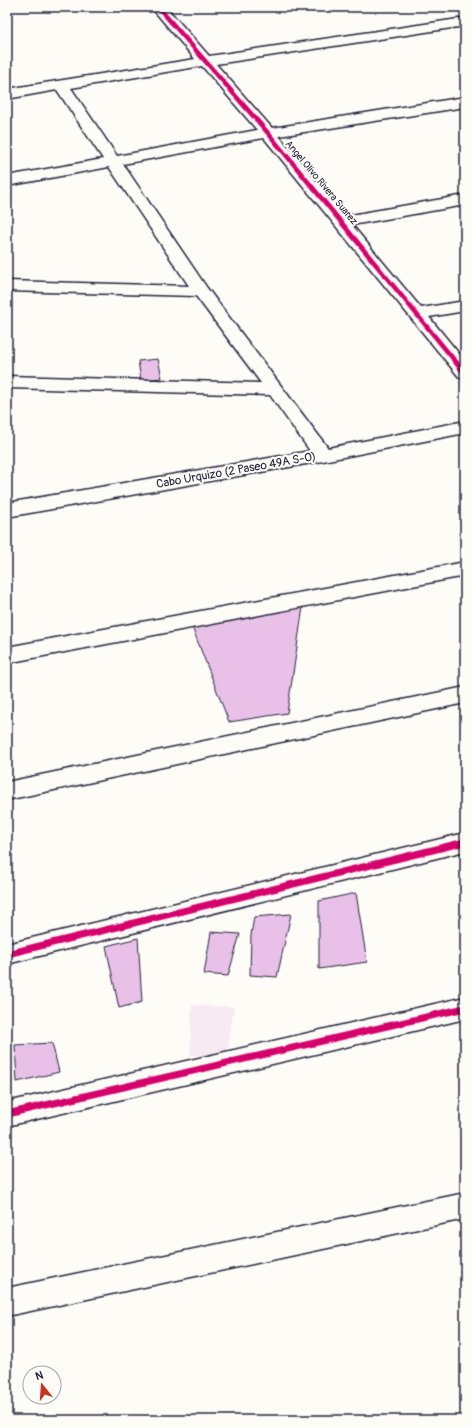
<svg xmlns="http://www.w3.org/2000/svg" width="472" height="1427" viewBox="0 0 472 1427" font-family="Pangolin,sans-serif">
  <style>
    .built { fill: #f7eaf2 }
    .building { fill: #e9c0e8; stroke: #22223b }
    .lines { fill: none; stroke-linecap: round; stroke-linejoin: round }
    .minor-casing { stroke: #22223b; stroke-width: 3 }
    .minor { fill: #fdfcf7; fill-rule: evenodd }
    .cycleway-far2-casing { stroke: #fdfcf7; stroke-width: 6 }
    .cycleway-far1-casing { stroke: #fdfcf7; stroke-width: 8 }
    .cycleway-casing { stroke: #fdfcf7; stroke-width: 10 }
    .cycleway-far2 { stroke: #d6006c; stroke-width: 4.5 }
    .cycleway-far1 { stroke: #d6006c; stroke-width: 5.5 }
    .cycleway { stroke: #d6006c; stroke-width: 7 }
    .labels { text-anchor: middle; stroke-width: 4; stroke-linejoin: round; paint-order: stroke }
    .far-street-label { font-size: 10px; fill: #22223b; stroke: #fdfcf7 }
    .street-label { font-size: 12px; fill: #22223b; stroke: #fdfcf7 }
  </style>
  <rect width="100%" height="100%" fill="#fdfcf7"/>
  <filter id="ink" filterUnits="userSpaceOnUse"><feTurbulence type="fractalNoise" baseFrequency=".025" numOctaves="2"/><feDisplacementMap in="SourceGraphic" scale="8" xChannelSelector="R" yChannelSelector="G"/><feConvolveMatrix kernelMatrix="1 2 1 2 8 2 1 2 1" color-interpolation-filters="sRGB"/></filter>
  <g filter="url(#ink)">
    <polygon class="built" points="192,1005 234,1007 227,1057 190,1055"/>
    <g class="building">
      <polygon points="158,359 162,378 141,380 138,361"/>
      <polygon points="303,607 287,713 229,722 192,627"/>
      <polygon points="356,893 367,962 319,969 319,901"/>
      <polygon points="291,914 277,977 250,975 251,935 254,917"/>
      <polygon points="211,932 240,934 228,976 204,974"/>
      <polygon points="138,938 142,1002 119,1008 106,946"/>
      <polygon points="52,1043 59,1072 17,1082 15,1045"/>
    </g>
    <g class="lines">
      <defs>
        <g id="minor">
          <path d="M151,7h15l43,49 256,-38v8l-249,38 56,64 193,-31v10l-186,29 66,80 120,-21v10l-113,20 69,83 44,-7v10l-36,6 36,44v18l-6,-2 -195,-239 -141,26 84,124 121,160 137,-27v12l-142,28 -316,56v-14l303,-52 -40,-56 -263,-7v-12l254,7 -65,-87 -189,-5v-10l182,5 -80,-119 -102,19v-10l96,-17 -46,-69 -50,9v-10l188,-30zM202,66l55,64 -140,26 -46,-68z"/>
          <polygon points="465,562 465,576 7,663 7,647"/>
          <polygon points="465,687 465,703 7,800 7,782"/>
          <polygon points="465,833 465,851 7,964 7,944"/>
          <polygon points="465,997 465,1019 7,1126 7,1102"/>
          <polygon points="465,1193 465,1219 7,1316 7,1288"/>
        </g>
      </defs>
      <use href="#minor" class="minor-casing"/>
      <use href="#minor" class="minor"/>
      <defs>
        <polyline id="cycleway-far2" points="158,7 268,133 455,361"/>
        <polyline id="cycleway-far1" points="454,360 465,373"/>
        <g id="cycleway">
          <polyline points="7,954 465,842"/>
          <polyline points="7,1114 465,1008"/>
        </g>
      </defs>
      <use href="#cycleway-far2" class="cycleway-far2-casing"/>
      <use href="#cycleway-far1" class="cycleway-far1-casing"/>
      <use href="#cycleway" class="cycleway-casing"/>
      <use href="#cycleway-far2" class="cycleway-far2"/>
      <use href="#cycleway-far1" class="cycleway-far1"/>
      <use href="#cycleway" class="cycleway"/>
    </g>
  </g>
  <g class="labels">
    <g class="far-street-label">
      <text transform="translate(322 182) rotate(50)" y="4">Angel Olivo Rivera Suarez</text>
    </g>
    <g class="street-label">
      <text transform="translate(236 470) rotate(-10)" y="4">Cabo Urquizo (2 Paseo 49A S-O)</text>
    </g>
  </g>
  <rect width="472" height="1427" fill="none" stroke="#fdfcf7" stroke-width="24"/>
  <rect x="12" y="12" width="448" height="1403" fill="none" stroke="#22223b" stroke-width="1.5" filter="url(#ink)"/>
  <g transform="translate(42 1385) rotate(343)"><circle r="19" fill="#fdfcf7" stroke="#a5a5ac"/>
  <path d="M0-3L7 15L0 10L-7 15Z" fill="#c8321e"/>
  <text y="-6" font-size="11" font-weight="bold" text-anchor="middle" fill="#22223b">N</text>
  </g>
</svg>
